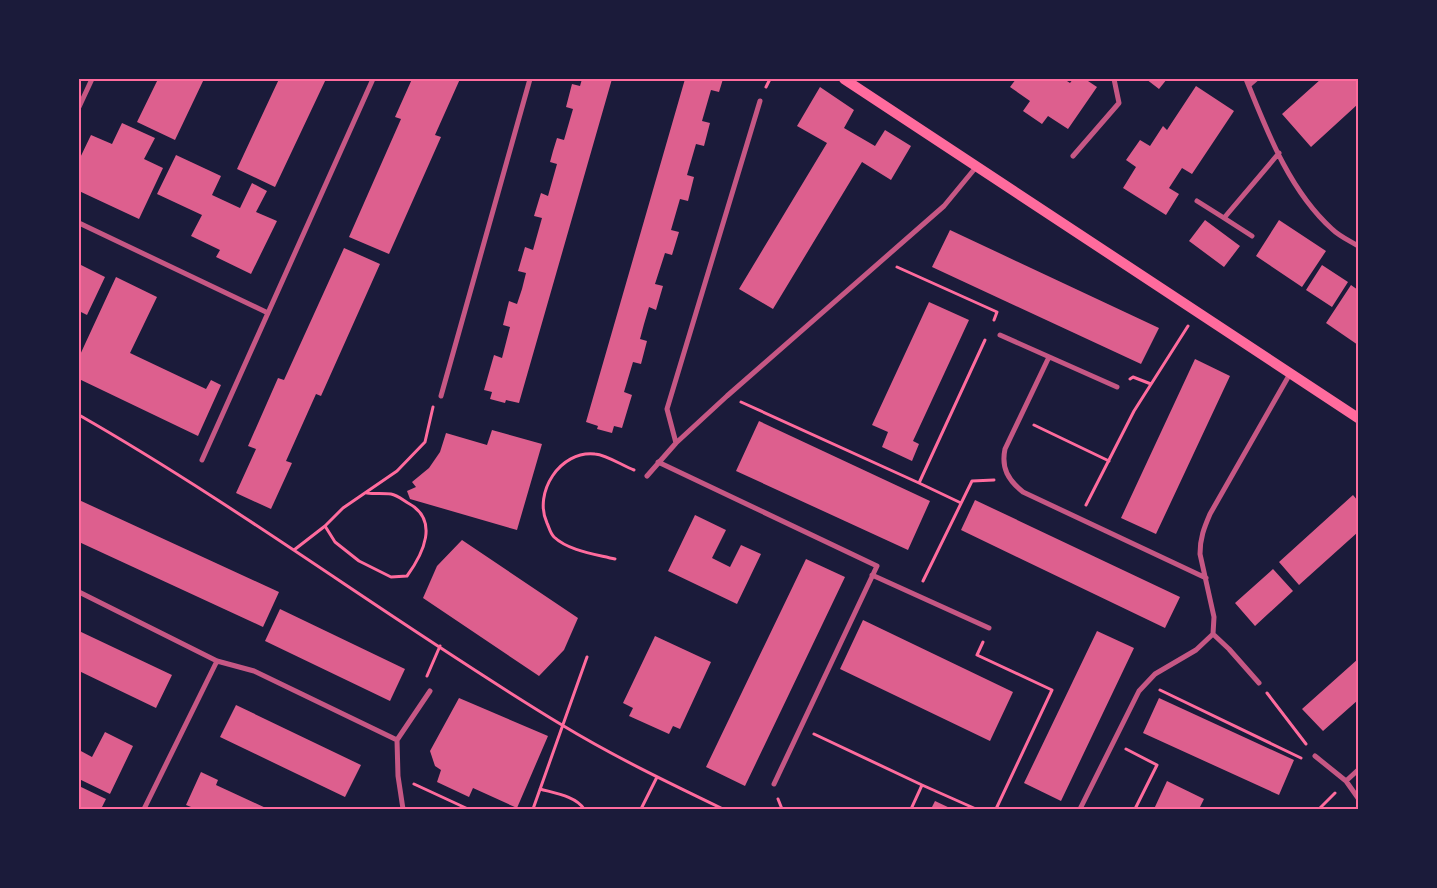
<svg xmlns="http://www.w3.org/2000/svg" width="1437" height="888" font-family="'IBM Plex Sans',sans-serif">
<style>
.building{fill:#dd5f8e}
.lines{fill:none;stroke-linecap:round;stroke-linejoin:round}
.path{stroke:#ff6b9d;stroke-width:3}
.minor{stroke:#c65784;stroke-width:5}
.secondary{stroke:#ff6b9d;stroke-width:10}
.neatline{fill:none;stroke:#ff6b9d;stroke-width:2}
</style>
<rect width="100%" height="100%" fill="#1b1b3a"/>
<path class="building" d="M158,79H204L175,140L137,122Z
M279,79H326L275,187L237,169Z
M412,79H460L435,135L441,137L389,254L349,237L401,119L395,117Z
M582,79H612L519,403L506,400L505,403L490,399L492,392L484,390L494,355L502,358L510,327L503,325L509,301L517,304L522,289L526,273L518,271L525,247L533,250L542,218L534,216L541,193L548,196L557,164L550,162L553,151L557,138L564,140L573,109L566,107L572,84L580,86Z
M685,79H723L719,92L711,90L702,121L710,123L704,146L696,144L687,175L694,177L688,201L680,199L671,230L679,232L672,255L665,253L655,284L663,286L656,310L649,307L644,324L640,339L647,341L641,364L633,362L624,392L632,395L622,428L614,426L612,433L597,429L598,426L586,422Z
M1016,79H1064L1070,83L1073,79H1085L1097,87L1068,129L1048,116L1042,124L1023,111L1030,101L1010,87Z
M1146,79H1167L1159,89Z
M1321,79H1358V104L1311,147L1282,114Z
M1196,86L1234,111L1192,174L1182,168L1169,188L1179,194L1166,215L1123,188L1136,167L1126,160L1140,140L1150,146L1163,126L1167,130Z
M820,87L854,110L844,128L875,146L885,130L911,146L891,180L862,162L773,309L739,289L827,143L797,126Z
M122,123L155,138L144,159L163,168L139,219L79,191V160L91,135L112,144Z
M176,155L221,176L212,195L240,208L252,183L267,191L256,212L277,221L251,274L216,257L220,250L191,236L202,215L157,194Z
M1205,220L1240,246L1224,267L1189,241Z
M1279,220L1326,251L1302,287L1256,256Z
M950,230L1159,328L1141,364L932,267Z
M344,248L380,264L321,396L316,394L286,461L292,463L271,509L236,493L256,449L248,446L278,378L284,380Z
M79,264L105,277L87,315L79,311Z
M1322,265L1348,282L1332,307L1306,290Z
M116,277L157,297L130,353L206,389L211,380L221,385L198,436L79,379V357Z
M1351,285L1358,290V345L1326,323Z
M929,302L969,320L913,441L919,444L912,461L882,447L888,432L872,425Z
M1195,359L1230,376L1156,534L1121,518Z
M759,421L930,501L908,550L736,471Z
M492,430L542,444L517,530L410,499L407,491L416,487L412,482L429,468L440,452L446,433L487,445Z
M1353,495L1358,501V532L1299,585L1279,562Z
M79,500L279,592L263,627L79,542Z
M975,500L1180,597L1165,628L961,530Z
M695,515L726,530L712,558L730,567L741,545L761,554L737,604L668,571Z
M462,540L578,618L564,650L539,676L423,598L437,566Z
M806,559L845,577L745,786L706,767Z
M1273,569L1293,591L1255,626L1235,603Z
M280,609L405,669L390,701L265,641Z
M863,620L1013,692L990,741L840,669Z
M79,631L172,675L156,708L79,671Z
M1097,631L1134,648L1061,801L1024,783Z
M655,636L711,662L680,729L673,726L669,734L629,716L633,708L623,703Z
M1358,659V700L1323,731L1302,709Z
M459,698L548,736L517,808L473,788L469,797L437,782L441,770L435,766L430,751Z
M1159,698L1294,760L1279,795L1143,733Z
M236,705L361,765L345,797L220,737Z
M105,732L133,746L110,794L79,779V750L92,757Z
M201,772L218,780L216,785L268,809H196L186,805Z
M1167,781L1204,799L1199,809H1154Z
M79,786L106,799L101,809H79Z
M935,801L952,809H931Z"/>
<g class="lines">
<path class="path" d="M766,87L770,79
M897,267L997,312L994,320
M1130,379L1133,377L1151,384
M741,402L919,483L985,340
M79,415C245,510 398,626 562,725C613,756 669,783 723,809
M1034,425L1109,461
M919,483L961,503
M1086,505L1134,411L1188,326
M325,526L335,542L359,561L391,577L407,576C423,554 440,520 408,503C403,500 397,495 391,494C383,493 375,494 367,493
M294,550L325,526L343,508L397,471L425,442L433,407
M615,559C595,554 569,551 554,537C550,533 549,527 547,523C533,493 560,450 595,454C607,455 623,466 634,470
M923,581L972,481L994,480
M983,642L977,655L1052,690L996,809
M427,676L440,646
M1160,690L1301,758
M1267,693L1306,744
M814,734L922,785
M1126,749L1157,765L1135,809
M414,784L468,809
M540,789C554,793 576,796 584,809
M778,799L782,809
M533,809L587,657
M641,809L657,777
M911,809L922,785L976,809
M1319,809L1335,793"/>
<path class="minor" d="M1246,79C1267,131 1289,190 1332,229C1339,236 1350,241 1358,246
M1249,85L1256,79
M79,107L92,79
M1073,156L1119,103L1114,79
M1197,201L1224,218L1279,153
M1224,218L1252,236
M79,223L268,313
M1000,335L1117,387
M1049,357L1005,449C1001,468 1008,480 1023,492L1206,578
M441,396L530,79
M676,443L667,409L760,101
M202,460L373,79
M658,462L877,566L774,784
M647,476L676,443L727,396L944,206L977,166
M872,575L989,628
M79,592L217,661L254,671L397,740
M1259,683L1229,649L1213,634L1214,617L1200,554C1200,538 1204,528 1210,514L1291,372
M1315,756L1346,781L1358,798
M1346,781L1358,770
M144,809L217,661
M403,809L398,776L397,740L430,691
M1080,809L1139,691L1155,674L1196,650L1213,634"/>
<path class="secondary" d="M844,79L1358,418"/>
</g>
<rect width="1437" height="888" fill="none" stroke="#1b1b3a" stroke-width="160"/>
<rect x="80" y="80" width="1277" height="728" class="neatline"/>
</svg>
